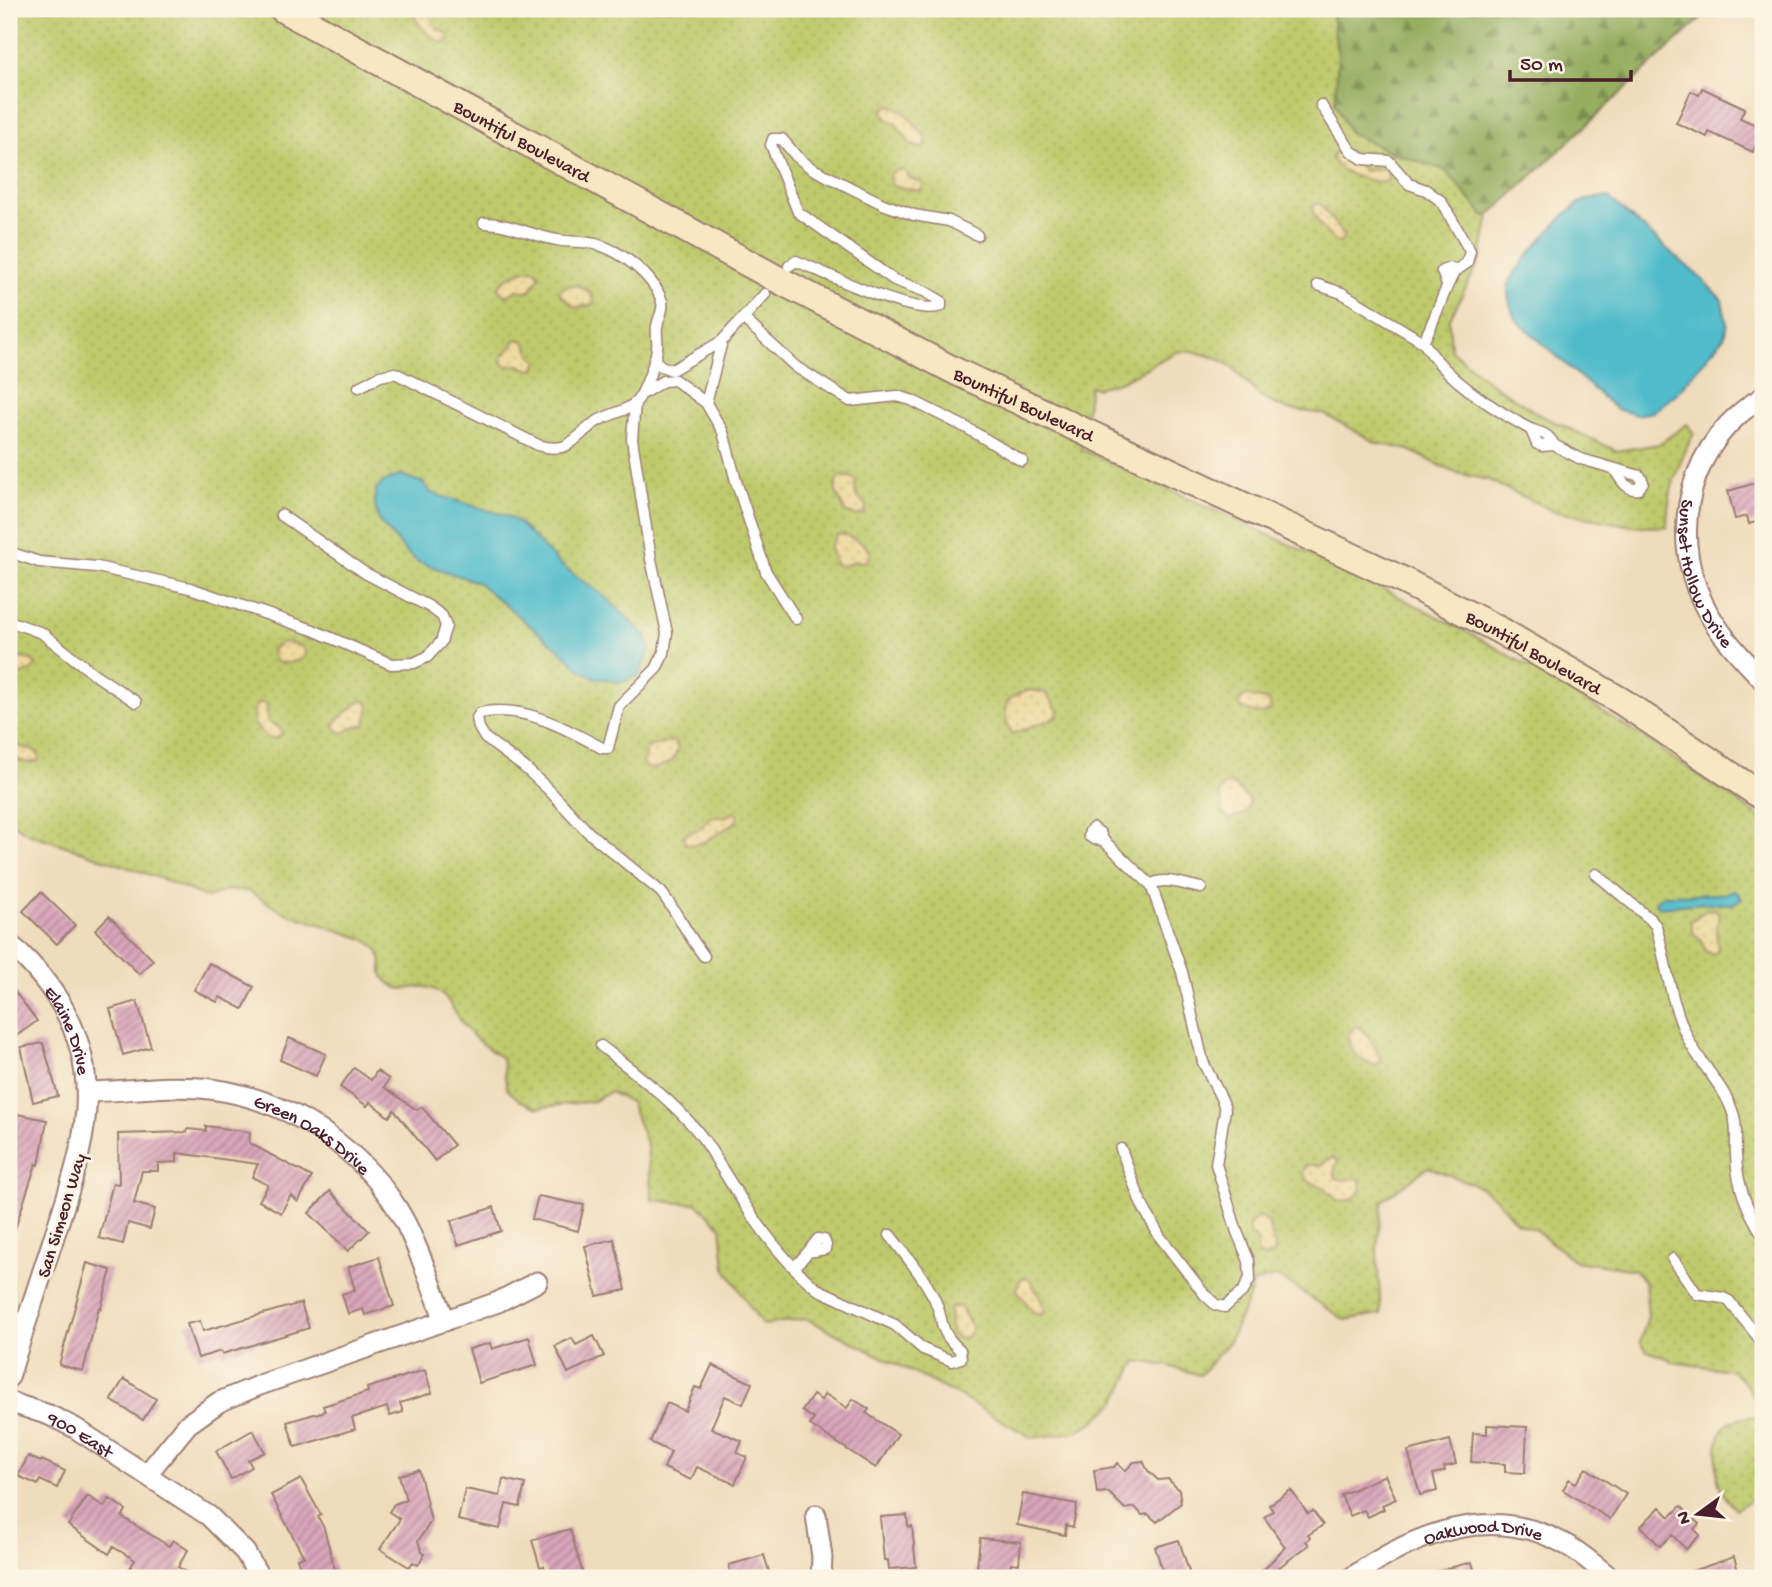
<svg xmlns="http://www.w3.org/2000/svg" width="1772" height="1587" font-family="'Gochi Hand',sans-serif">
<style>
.grass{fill:url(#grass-dots);stroke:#84744c;stroke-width:2}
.forest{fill:url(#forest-firs);stroke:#706646;stroke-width:2}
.sand{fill:url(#sand-dots);stroke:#9c7c64;stroke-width:2}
.water{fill:#4fbbcb;stroke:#4c6d7b;stroke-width:2}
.building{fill:url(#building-hatch)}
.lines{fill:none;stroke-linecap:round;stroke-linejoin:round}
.service-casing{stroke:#9c7e73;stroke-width:13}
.minor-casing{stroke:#9c7e73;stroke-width:23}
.secondary-casing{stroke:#9c7e73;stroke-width:30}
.service{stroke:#fff;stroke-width:10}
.minor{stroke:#fff;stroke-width:19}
.secondary{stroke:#f7e8c3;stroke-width:26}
.labels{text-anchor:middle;stroke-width:6;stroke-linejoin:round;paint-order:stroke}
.street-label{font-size:19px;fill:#4a1f2b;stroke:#fcf5e5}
</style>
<defs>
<pattern id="grass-dots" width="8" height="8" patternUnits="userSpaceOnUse" patternTransform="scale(1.75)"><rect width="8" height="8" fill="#beca6c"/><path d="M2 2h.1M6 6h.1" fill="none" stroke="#a5ad5e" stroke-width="1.8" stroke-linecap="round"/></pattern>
<pattern id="forest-firs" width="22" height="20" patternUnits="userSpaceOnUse" patternTransform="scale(1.75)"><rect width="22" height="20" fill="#96ae60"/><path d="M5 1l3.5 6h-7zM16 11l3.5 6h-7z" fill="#7c8d4f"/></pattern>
<pattern id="sand-dots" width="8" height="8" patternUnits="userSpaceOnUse" patternTransform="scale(1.75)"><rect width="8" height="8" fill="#eeda9e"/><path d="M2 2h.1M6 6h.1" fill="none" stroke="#cebb88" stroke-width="1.8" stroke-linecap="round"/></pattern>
<pattern id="building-hatch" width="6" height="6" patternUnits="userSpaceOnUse" patternTransform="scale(1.75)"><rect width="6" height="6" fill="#d8a5ba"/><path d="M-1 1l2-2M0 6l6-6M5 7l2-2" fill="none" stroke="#b18697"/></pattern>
</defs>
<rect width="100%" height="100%" fill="#fcf5e5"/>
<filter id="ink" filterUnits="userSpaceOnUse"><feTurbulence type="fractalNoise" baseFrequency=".0143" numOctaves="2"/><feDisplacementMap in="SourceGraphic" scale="14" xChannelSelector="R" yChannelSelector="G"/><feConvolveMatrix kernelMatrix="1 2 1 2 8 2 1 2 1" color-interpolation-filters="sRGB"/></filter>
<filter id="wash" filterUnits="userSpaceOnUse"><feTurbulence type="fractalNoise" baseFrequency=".00686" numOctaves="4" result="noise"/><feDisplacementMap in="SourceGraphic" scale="28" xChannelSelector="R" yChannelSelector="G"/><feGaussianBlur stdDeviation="1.57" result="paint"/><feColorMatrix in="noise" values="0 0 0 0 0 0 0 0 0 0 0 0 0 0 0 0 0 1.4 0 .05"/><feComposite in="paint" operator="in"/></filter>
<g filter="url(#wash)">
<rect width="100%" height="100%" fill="#efdcbb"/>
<path class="grass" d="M9,9H1337L1370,139L1380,147L1395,154L1439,166L1453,173L1489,216L1481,258L1449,320L1451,350L1489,382L1540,415L1617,451L1659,444L1687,424L1694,433C1678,464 1667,492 1667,527L1631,526L1553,511L1488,480L1453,472L1409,450L1377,443L1324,414L1286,409L1260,397L1232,367L1217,358L1192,351L1176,352L1122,381L1097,388L1090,386L1081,449C1218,513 1359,572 1491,645C1586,698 1675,758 1763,819V1492L1736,1509C1731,1503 1725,1498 1722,1491C1714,1477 1714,1434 1728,1423C1735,1417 1750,1419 1760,1415L1762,1410L1744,1382L1731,1370L1672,1362L1670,1359L1647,1351L1640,1342L1648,1316L1645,1283L1635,1270L1575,1261L1534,1229L1517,1223L1496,1199L1483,1188L1428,1167L1382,1201L1377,1251L1381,1314L1345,1320L1277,1276L1253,1283L1250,1295L1229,1342L1200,1375L1168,1366L1137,1361L1115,1403L1095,1421L1076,1432L1032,1438L955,1394L807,1319L762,1325L725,1268L721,1227L697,1203C681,1205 668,1201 652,1200L647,1146L630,1102L610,1092L593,1101L537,1108L519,1100L507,1089L502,1058C487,1049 475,1040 464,1026C456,1015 449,998 437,991C412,977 406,1004 382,975C383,957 380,948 364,939L283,912L249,891L226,890L208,898L162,879L28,833L9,821Z"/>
<path class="forest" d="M1331,9H1711L1489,216H1484L1445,170L1395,154L1350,133L1335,103L1338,56Z"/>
<path class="sand" d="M412,9H427L436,28L447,33L449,40L446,43C432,40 414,23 412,9Z
M890,105C907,109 914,126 926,137V146L921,148L911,145L896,124L884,117L883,109Z
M1343,152L1365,171L1384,168L1387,171L1388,180L1383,183C1364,179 1342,176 1331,158L1334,153Z
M898,170H904L911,179L923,183L922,190C918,191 897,187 892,185L889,178L892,172Z
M1316,204H1320L1344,236L1341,242L1339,243C1328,237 1314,219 1312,207Z
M535,269L540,275L529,292L517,290L507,296L499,291L498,287C505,277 523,269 535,269Z
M569,285C581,285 592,289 594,303L589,306L575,307L560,294V290Z
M518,339L525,341L531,354L538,361L535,369L530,370L519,365L507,366L502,362L503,355L510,349L515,340Z
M841,476L850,477L855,480L856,496L866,505L865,513L856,516L845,512C842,499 827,488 841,476Z
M845,534C854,542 866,540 870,555L865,562L854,561L843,567L835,564L830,547L837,535Z
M283,642L302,646L306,655C299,662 284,666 275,661L272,652L274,648Z
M12,657L33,660L36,665L31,671L9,677V659Z
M1031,690L1046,693L1058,711L1057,717L1012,734C1001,710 1001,696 1031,690Z
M1247,696L1269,701L1271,709C1262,718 1251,712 1241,708L1239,701Z
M360,701H366L369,706L365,725L352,727L345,733L337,731L334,725C337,718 353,708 360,701Z
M260,702L267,705V721C273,726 280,724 282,734L277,738L269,739L254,724V710Z
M9,739L18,746L35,751L39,756L38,761L30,763L9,758Z
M672,741L676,742L678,750L672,761L653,770L646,767L643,762L648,747Z
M1227,784L1234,785L1250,801L1247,811L1241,816L1229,819L1223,813L1219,791Z
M735,812L738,816L736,822C721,830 701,850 684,843V835L700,829L710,817H724Z
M1715,909L1719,915L1716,931L1718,949L1714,955L1706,951L1701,939L1693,933L1690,922L1706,910Z
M1357,1026C1367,1031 1379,1051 1381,1062L1374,1065C1358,1061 1345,1049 1350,1031Z
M1333,1157L1338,1161L1334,1172L1336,1178L1343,1180L1357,1178L1360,1180L1361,1190L1353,1199L1340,1202C1333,1198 1328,1189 1321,1186C1312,1182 1307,1183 1303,1173L1307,1165H1320Z
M1260,1217L1268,1222L1275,1247L1274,1254L1264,1258L1257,1253L1258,1241L1251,1234L1248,1227L1256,1218Z
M1026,1277L1031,1281L1045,1308L1042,1315L1034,1313L1017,1290L1020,1280Z
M953,1307H961L972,1328L967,1337L957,1338L952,1335L949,1310Z"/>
<path class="water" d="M1608,197L1704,281L1722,300L1727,324L1724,337L1678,392L1653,412L1636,415L1616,409L1515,319C1512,309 1507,299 1508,288C1510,272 1566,209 1582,202C1589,198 1600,198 1608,197Z
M401,475L424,483L431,493L507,516L518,522L561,565L608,599L646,636L650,649L639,675L621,682L596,678L582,671L560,650L477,582L418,562L407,553L379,521L375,506L376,490L383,482Z
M1736,891L1742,898L1733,904L1703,903L1660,907L1655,903L1660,897L1665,895L1721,894Z"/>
<g id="blocks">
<path class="building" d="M1702,88L1745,108L1740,118L1763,128L1753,152L1709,132L1707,137L1676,123L1691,91L1699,95Z
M1763,481V520L1749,524L1747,516L1735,519L1728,491Z
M41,892L75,925L57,944L23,911Z
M109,916L153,960L139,974L95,930Z
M209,963L254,987L243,1009L220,997L217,1002L194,990Z
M9,984L37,1021L16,1036L9,1026Z
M137,1001L151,1047L123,1055L110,1009Z
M289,1038L326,1054L316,1076L280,1060Z
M43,1043L58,1096L33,1102L21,1047Z
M354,1068L371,1080L377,1071L389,1079L384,1087L417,1110L422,1107L454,1145L435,1161L394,1110L389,1117L370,1102L367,1106L340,1087Z
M17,1114L47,1120L39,1165L36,1164L11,1241L9,1240V1158Z
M206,1126L250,1132L249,1143L312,1177L298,1202L291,1195L281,1213L259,1201L268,1185L252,1177L258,1164L177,1153V1162L158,1163V1171H142L134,1203L155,1209L150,1229L128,1223L123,1244L99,1238L113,1183L119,1184L118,1134L187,1132L188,1129L206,1131Z
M330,1191L369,1231L348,1251L309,1213Z
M538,1196L584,1205L578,1231L532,1219Z
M494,1207L501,1231L458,1245L451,1221Z
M614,1239L626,1290L597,1296L585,1246Z
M379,1257L394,1306L365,1315L363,1309L348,1314L342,1294L355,1290L348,1267Z
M87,1263L111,1270L101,1308L99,1307L83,1371L59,1365Z
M301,1303L309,1328L222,1354L221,1351L198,1358L187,1324L200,1321L203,1331Z
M594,1336L604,1356L568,1373L555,1346L572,1338L576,1345Z
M529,1337L537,1365L479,1383L469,1349L490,1343L492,1349Z
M712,1365L752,1383L743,1404L725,1396L711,1428L742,1441L737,1453L747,1457L735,1484L697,1467L691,1480L664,1468L671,1452L650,1442L667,1403L685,1411L695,1387L701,1389Z
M425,1370L432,1393L400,1403L403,1412L390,1416L387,1407L352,1418L355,1429L295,1447L287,1422L325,1411L323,1406L368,1392L367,1388Z
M124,1379L156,1399L143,1420L111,1400Z
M825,1394L847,1408L853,1399L869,1409L866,1413L898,1434L876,1468L810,1425L814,1419L802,1411L813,1395L821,1400Z
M1487,1425L1527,1427L1525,1473L1505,1472V1464L1471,1462L1473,1433L1487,1434Z
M253,1430L265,1452L248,1460L252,1467L231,1479L216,1451Z
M1450,1440L1456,1464L1444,1467L1445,1471L1433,1474L1437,1491L1420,1495L1408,1451Z
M28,1456L41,1462L42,1460L65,1471L57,1488L40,1480L38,1485L18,1476Z
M1143,1461L1148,1471L1158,1480L1168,1479L1179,1490L1181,1503L1157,1522L1148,1514L1142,1515L1135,1507L1125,1509L1108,1492L1097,1493L1094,1470L1114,1467L1117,1463L1125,1471L1134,1462Z
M1586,1468L1626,1494L1610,1519L1563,1490L1569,1479L1576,1483Z
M419,1470L431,1521L418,1541L422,1552L425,1554L418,1565L413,1562L409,1567L380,1549L400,1519L389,1512L394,1504L406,1500L399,1475Z
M1385,1475L1396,1499L1382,1505L1384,1509L1368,1517L1364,1510L1350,1516L1341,1495Z
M301,1479L321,1515L318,1517L324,1528L337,1578H303L297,1558L304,1557L271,1495Z
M503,1479L525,1484L520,1507L506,1504L500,1529L458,1520L465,1489L500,1496Z
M1291,1490L1308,1514L1313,1511L1323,1525L1308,1535L1310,1538L1306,1541L1309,1545L1278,1568L1289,1578H1256L1285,1547L1264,1517L1273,1511L1269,1505Z
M1023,1494L1077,1504L1073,1527L1066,1525L1065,1535L1017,1525Z
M88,1496L104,1507L110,1499L126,1510L122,1517L169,1546L173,1540L188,1550L178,1567L197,1578H140L128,1571L135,1560L113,1547L109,1554L68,1525Z
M1681,1506L1699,1524L1694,1529L1700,1535L1686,1549L1672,1535L1660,1546L1641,1526L1660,1507L1670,1517Z
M907,1515L908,1527L912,1526L916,1567L889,1569L888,1560H884L880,1517Z
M570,1529L584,1578H547L544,1566L540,1567L532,1540Z
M980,1538L1021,1542L1019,1564L1011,1563L1009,1578H976Z
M1179,1540L1191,1578H1165L1155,1547Z
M764,1555L771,1578H732L729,1565Z
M1734,1557L1740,1578H1681L1680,1575Z
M1472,1562L1476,1578H1427L1426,1574Z"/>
</g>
</g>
<g filter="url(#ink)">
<use href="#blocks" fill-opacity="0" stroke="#9c7e73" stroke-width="2"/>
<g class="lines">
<defs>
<path id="service" d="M1321,105L1351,151L1363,159L1389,161L1409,184L1426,190L1441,201L1470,251L1467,263L1455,271
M789,266L796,261C826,273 913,317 941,306V301L924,291L894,280L798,212L771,145L773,139H782L796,156L811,168L883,204L914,215L949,221L977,235
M1318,285L1342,293L1423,342C1436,319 1442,293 1455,271L1450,268L1442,271L1447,285
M744,319L796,367L850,401L897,396L911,400L967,428L1022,461
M722,341L765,294
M1423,341C1444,378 1491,407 1528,428C1539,433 1548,432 1554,445L1542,446L1537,444L1531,430
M359,387L380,376L395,373L538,445C569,454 572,440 593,424C606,414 625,413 636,402C644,394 656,360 657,348C658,341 656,333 657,326C659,315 666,308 660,296C650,274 622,252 599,245C585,240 571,243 557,240C533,236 509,223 484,223
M642,394L663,381L675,380L706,403L722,341L672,370L661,366L654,359
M635,403L632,439L651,559L667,633L664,653L656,669L619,706L608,748H602C565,728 523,704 480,713L477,718L479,728L485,738L524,767L547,788L588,832L661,892C677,912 688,936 704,956
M706,403L723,432L736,481L766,572L796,619
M1554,445L1581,459L1640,476L1643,482L1638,489C1626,491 1620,478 1614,469
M9,552L39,562L97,567L190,588L313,630L391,664L414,663L427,657L441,642L446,626L442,616L430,607L365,573L281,515
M9,621L42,633L94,674L136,702
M1103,840L1100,833L1093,828L1090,831L1089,836L1094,839L1103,840L1151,885C1163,876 1186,885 1201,888
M1596,874L1650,919L1656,926C1668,968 1669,999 1688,1039C1701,1065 1724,1086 1733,1113C1738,1126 1735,1141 1736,1155C1737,1186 1747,1210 1763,1235
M601,1046C633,1071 681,1107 704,1140C712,1150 717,1162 724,1172C750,1214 779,1258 817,1289L895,1325L923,1349L952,1361L961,1358L960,1350C937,1330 945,1321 934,1298C923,1275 905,1255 890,1235
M1121,1149L1141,1203L1160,1237L1205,1295L1216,1305L1225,1307L1244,1290L1250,1278L1249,1261L1237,1232L1216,1164L1225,1110L1223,1102L1203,1062L1182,972L1151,885
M1673,1259L1697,1294L1723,1298L1729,1301L1763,1343
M794,1268L808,1252L825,1249L826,1245L824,1240L818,1239L808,1252"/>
<g id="minor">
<path id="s1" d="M1763,397C1691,439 1667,529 1703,603C1717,632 1741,657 1763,680"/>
<path id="s2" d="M9,944C30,960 47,982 61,1004C109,1086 79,1158 53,1240C38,1286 23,1331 9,1377"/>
<path id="s3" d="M88,1092C129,1091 170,1084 210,1089C291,1099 367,1151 405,1222C421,1254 433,1288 445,1321"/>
<path id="s4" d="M9,1402L49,1415L75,1428L209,1516L245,1552L260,1578"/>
<path d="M147,1474L188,1424L219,1402L260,1385L498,1302L537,1282"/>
<path d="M816,1515L822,1557L821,1578"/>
<path id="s5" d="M1351,1578C1413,1534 1490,1503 1563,1543C1581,1552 1595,1566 1611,1578"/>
</g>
<g id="secondary">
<path id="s6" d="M283,9L777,279L957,372L1398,578L1501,631L1621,701L1763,797"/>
</g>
</defs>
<use href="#service" class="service-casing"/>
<use href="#minor" class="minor-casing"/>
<use href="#secondary" class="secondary-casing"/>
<use href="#service" class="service"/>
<use href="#minor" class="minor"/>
<use href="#secondary" class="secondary"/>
</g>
</g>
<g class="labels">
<g class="street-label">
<text dy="7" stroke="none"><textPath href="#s6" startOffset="273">Bountiful Boulevard</textPath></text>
<text dy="7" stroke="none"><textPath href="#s6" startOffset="840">Bountiful Boulevard</textPath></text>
<text dy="7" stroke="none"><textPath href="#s1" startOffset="208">Sunset Hollow Drive</textPath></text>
<text dy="7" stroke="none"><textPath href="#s6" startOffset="1407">Bountiful Boulevard</textPath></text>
<text dy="7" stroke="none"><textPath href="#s2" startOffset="107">Elaine Drive</textPath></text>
<text dy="7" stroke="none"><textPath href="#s3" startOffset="236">Green Oaks Drive</textPath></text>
<text transform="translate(60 1215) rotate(-73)" y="7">San Simeon Way</text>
<text dy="7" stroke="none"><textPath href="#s4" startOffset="79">900 East</textPath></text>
<text dy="7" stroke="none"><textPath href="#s5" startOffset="144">Oakwood Drive</textPath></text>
</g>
</g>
<rect width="1772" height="1587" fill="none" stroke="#fcf5e5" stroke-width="35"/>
<g transform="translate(1698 1514) rotate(255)" stroke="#fcf5e5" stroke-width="5" paint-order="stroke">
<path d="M0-5L12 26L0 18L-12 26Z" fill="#4a1f2b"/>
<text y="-10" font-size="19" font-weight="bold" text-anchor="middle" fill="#4a1f2b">N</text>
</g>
<path d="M1510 70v10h121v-10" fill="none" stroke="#4a1f2b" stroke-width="3.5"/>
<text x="1520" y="70" font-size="21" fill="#4a1f2b" stroke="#fcf5e5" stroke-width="5" paint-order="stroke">50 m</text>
</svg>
